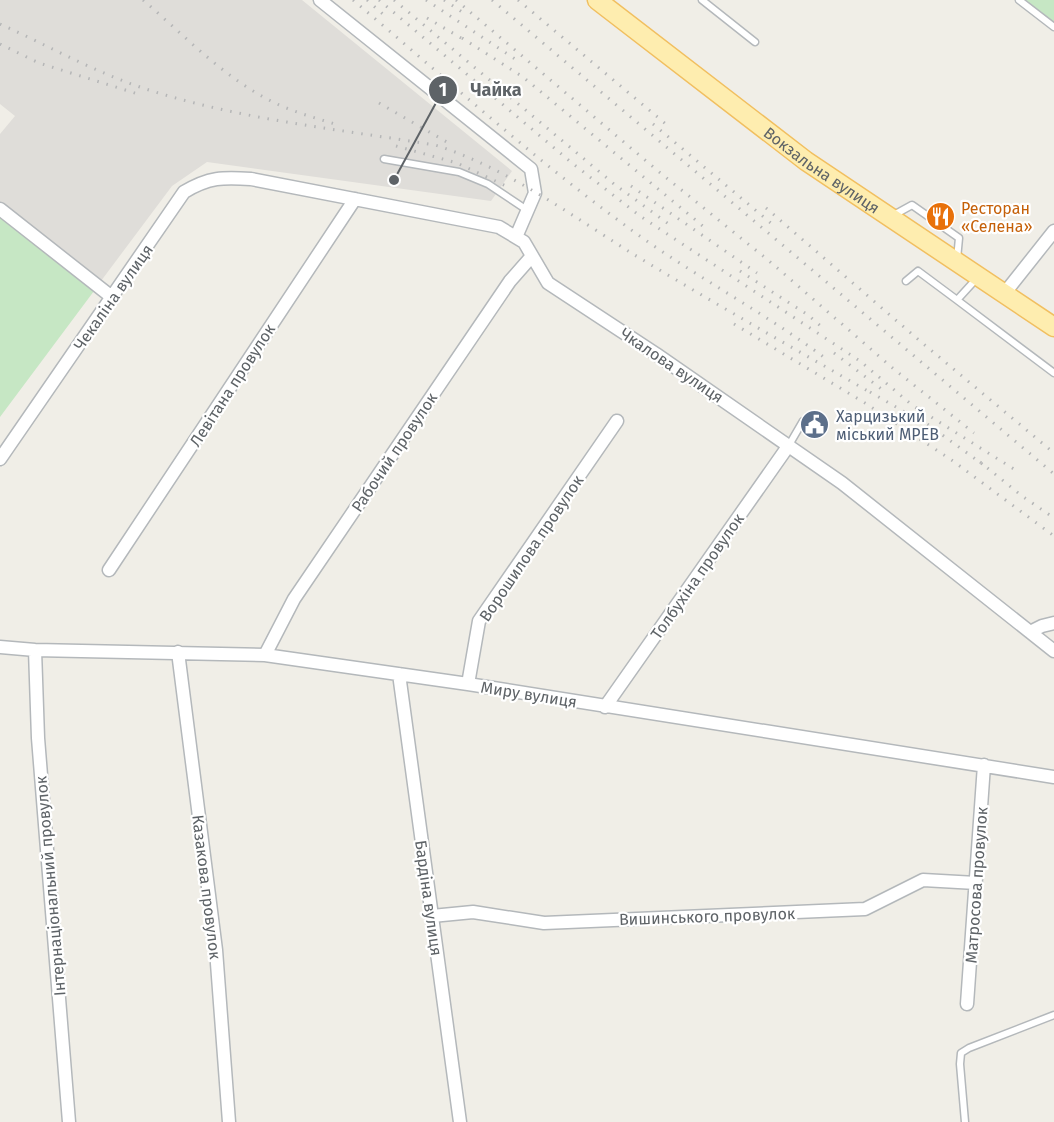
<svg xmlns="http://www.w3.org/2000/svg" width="1054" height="1122" font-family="'Fira Sans',sans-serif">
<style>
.industrial{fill:#dfddd9}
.green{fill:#c6e7c4}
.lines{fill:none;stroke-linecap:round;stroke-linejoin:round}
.lane-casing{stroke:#b4b8bb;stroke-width:9}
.street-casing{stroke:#b4b8bb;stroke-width:15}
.primary-casing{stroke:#f1bf60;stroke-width:21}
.lane{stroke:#fff;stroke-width:6}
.street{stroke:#fff;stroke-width:12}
.primary{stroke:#feedaf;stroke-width:18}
.rail{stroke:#b5b6b7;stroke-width:3;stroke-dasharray:1.5 8;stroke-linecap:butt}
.labels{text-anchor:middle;stroke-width:4.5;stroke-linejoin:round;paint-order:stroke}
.street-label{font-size:16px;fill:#5e6367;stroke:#fff}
.food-label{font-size:16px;fill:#c56008;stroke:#fff;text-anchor:start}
.service-label{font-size:16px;fill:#4e5e75;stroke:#fff;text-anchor:start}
.leader{fill:none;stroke:#5e6367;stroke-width:2}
.callout-dot{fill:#5e6367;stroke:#fff;stroke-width:2}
.mark-label{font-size:18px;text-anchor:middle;font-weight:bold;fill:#fff}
.callout-label{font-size:18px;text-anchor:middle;font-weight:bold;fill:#5e6367;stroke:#fff;stroke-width:4.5;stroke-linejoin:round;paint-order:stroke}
</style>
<rect width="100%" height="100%" fill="#f0eee7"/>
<path class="industrial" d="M0,0H302L512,171L491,201L207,162L172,186L101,281L0,203V134L15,116L0,104Z"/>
<path class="green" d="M1025,0H1054V22Z
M0,215L94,291L0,417Z"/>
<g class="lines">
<defs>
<path id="lane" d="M702,0L755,42
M1019,0L1054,27
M384,159L459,172L488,184L527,210
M892,216L912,205L959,238L957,259
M906,281L918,271L957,300L978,277
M957,300L1054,373
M789,445L803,421
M965,1122L960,1064L961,1053L969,1048L1054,1015"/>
<path id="street" d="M320,0L531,169L535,193L516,237
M0,209L113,298
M1004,294L1054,231
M0,459L184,192C209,177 223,177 251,179L499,227L524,242L548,283L656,354L842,483L1054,651
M109,570L355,199
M1030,632L1042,626L1054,623
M0,647L35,650L265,655L468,684L1054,777
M35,650L38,738L69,1122
M178,652L216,950L229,1122
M265,655L294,599L510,281L532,256
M399,674L460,1122
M468,684L479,621L617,421
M605,707L789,445
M432,916L473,912L544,923L865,909L923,880L976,883
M967,1004L984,765"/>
<g id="primary">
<path id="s1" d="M597,0L806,161L1054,327"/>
</g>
</defs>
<use href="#lane" class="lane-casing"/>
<use href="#street" class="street-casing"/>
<use href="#primary" class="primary-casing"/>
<use href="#lane" class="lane"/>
<use href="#street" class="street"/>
<use href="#primary" class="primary"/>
<path class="rail" d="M143,0C184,35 224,78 273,102C293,112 316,118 338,125
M353,0C442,75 528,154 622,223C688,273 763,311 829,361
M367,0L384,15
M379,0L572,163L640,216L860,361L912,405L1017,471
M394,0L614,184L670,225
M426,0L515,59
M444,0L462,12
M456,0L658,171L768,260L895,370L974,433
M492,0L1054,474
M518,0L667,125
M427,18L468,42
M0,24C49,46 98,74 149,90C243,120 338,129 435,145C505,167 571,215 633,254C712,302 793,348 873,394
M462,38L523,77L704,227
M0,44L39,63L138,94
M379,103L452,145
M653,124L772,224
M396,146L457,163L506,186
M631,186L757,273
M766,208L920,341L1054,453
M740,271L808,315L824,329
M734,324L865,403L953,461L1054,536
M834,353L884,391
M870,392L917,419
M912,413L985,466
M980,462L1022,496L1054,518"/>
</g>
<defs>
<symbol id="restaurant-disc" viewBox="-11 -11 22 22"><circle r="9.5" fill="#e8710a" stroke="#fff"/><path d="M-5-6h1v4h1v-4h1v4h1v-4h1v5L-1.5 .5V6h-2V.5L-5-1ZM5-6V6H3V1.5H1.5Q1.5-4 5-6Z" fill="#fff"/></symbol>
<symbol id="civic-disc" viewBox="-11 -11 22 22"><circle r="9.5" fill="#5c6f8a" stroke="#fff"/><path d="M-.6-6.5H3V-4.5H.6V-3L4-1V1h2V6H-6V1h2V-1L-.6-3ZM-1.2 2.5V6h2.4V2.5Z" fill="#fff"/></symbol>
</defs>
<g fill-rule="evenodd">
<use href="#restaurant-disc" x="924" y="200" width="33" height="33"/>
<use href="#civic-disc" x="798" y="408" width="33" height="33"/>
</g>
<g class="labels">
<g class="street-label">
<text dy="6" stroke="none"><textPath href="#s1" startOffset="282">Вокзальна вулиця</textPath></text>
<text transform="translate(113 297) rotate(-55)" y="6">Чекаліна вулиця</text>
<text transform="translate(672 365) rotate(34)" y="6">Чкалова вулиця</text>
<text transform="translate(232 385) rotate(-57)" y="6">Левітана провулок</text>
<text transform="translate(394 452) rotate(-56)" y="6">Рабочий провулок</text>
<text transform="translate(531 548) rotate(-56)" y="6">Ворошилова провулок</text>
<text transform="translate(697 576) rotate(-55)" y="6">Толбухіна провулок</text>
<text transform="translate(529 694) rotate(9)" y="6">Миру вулиця</text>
<text transform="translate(976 885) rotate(-86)" y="6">Матросова провулок</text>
<text transform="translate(50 886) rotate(-95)" y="6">Інтернаціональний провулок</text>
<text transform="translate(207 887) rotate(83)" y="6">Казакова провулок</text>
<text transform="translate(429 898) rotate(82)" y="6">Бардіна вулиця</text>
<text transform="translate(707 916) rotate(-2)" y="6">Вишинського провулок</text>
</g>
<g class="food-label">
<text x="961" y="214">Ресторан<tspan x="961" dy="18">«Селена»</tspan></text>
</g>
<g class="service-label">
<text x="836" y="422">Харцизький<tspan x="836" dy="18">міський МРЕВ</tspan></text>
</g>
</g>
<path class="leader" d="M394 180L443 90"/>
<g class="callout-dot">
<circle cx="394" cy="180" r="6"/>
<circle cx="443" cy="90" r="15"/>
</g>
<g class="mark-label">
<text x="443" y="96">1</text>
</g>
<g class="callout-label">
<text x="496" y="96">Чайка</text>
</g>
</svg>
